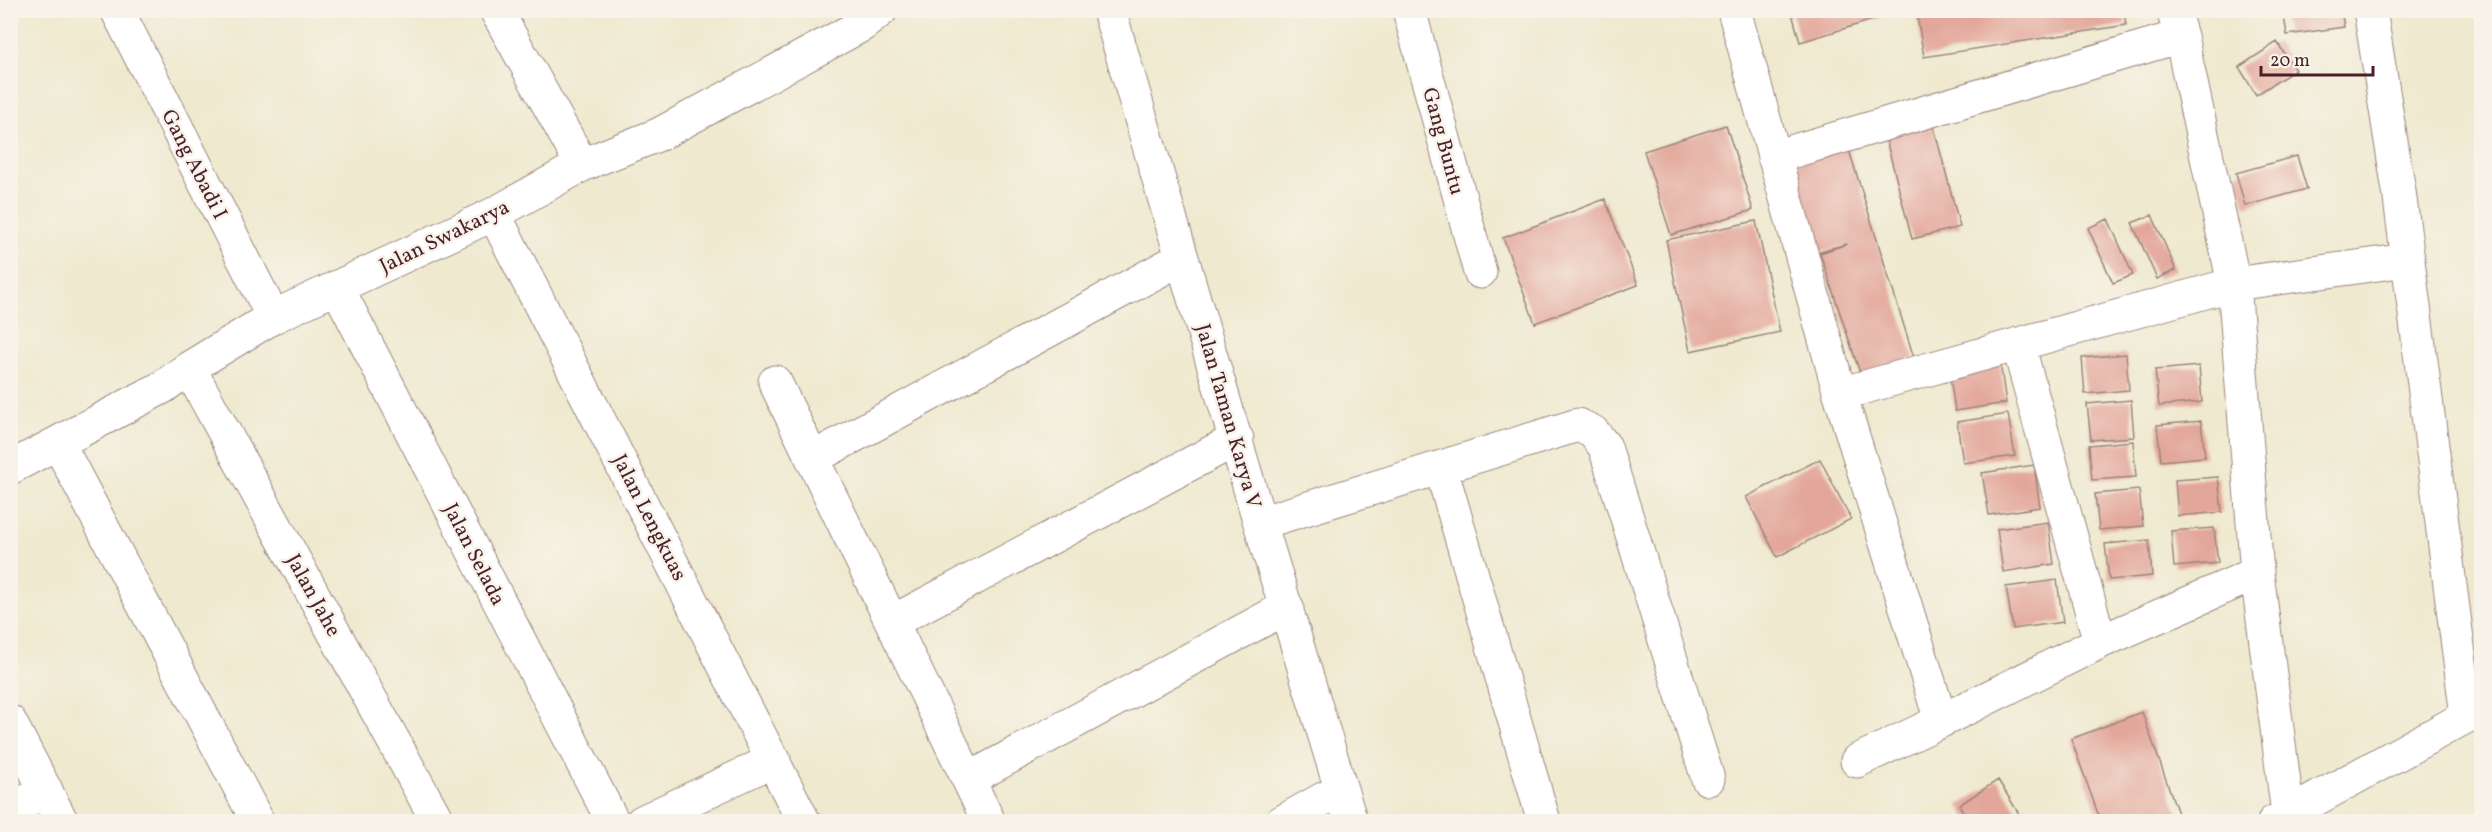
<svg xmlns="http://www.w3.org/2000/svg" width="2492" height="832" font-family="Vollkorn,serif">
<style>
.building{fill:#e3a69a}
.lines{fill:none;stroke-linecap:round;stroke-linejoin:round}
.minor-casing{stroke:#9c847d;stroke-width:35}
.minor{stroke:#fff;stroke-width:33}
.labels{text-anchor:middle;stroke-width:5;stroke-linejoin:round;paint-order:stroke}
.street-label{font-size:21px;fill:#4a1f2b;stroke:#f7f3e8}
</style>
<rect width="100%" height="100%" fill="#f7f3e8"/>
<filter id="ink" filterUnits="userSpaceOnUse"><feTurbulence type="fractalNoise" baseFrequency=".0167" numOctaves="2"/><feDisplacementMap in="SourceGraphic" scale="12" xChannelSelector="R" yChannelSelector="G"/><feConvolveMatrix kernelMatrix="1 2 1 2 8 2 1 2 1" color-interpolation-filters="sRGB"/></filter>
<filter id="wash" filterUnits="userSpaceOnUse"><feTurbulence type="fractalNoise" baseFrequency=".008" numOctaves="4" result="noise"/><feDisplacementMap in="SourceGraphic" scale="24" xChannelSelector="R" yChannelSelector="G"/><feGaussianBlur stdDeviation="1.35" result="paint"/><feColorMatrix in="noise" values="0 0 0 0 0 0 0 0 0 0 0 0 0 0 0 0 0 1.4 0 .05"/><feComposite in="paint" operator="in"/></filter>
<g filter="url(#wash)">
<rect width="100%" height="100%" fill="#efe9cf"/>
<g id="blocks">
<path class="building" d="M1791,10H1884L1886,16L1800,42Z
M1916,10H2124L2126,25L1924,57Z
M2283,10H2341L2344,27L2287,35Z
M2277,42L2295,70L2256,95L2239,67Z
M1932,120L1960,227L1912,239L1884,132Z
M1726,125L1753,210L1671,235L1644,151Z
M1848,147L1914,358L1861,376L1820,253L1847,244L1814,253L1788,165Z
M2297,156L2307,189L2245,206L2236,173Z
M1605,199L1638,285L1535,323L1503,238Z
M2152,215L2176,270L2157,279L2132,223Z
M2108,219L2133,275L2113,283L2088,228Z
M1756,221L1780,332L1690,351L1666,240Z
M2126,354L2129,390L2085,394L2082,358Z
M2000,362L2006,403L1955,411L1949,370Z
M2199,366L2202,402L2159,406L2155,370Z
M2131,400L2134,437L2091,440L2087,404Z
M2008,414L2015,456L1963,463L1957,422Z
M2201,421L2205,457L2161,461L2157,425Z
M2133,441L2136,477L2092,480L2089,445Z
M1820,459L1851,519L1777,557L1746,497Z
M2034,465L2040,507L1989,515L1982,473Z
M2218,477L2222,512L2178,516L2175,480Z
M2139,490L2143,526L2099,530L2095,494Z
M2048,522L2054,564L2003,572L1997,529Z
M2214,528L2218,563L2174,567L2171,531Z
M2149,540L2152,576L2109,580L2105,544Z
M2057,580L2063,622L2013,629L2006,587Z
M2142,712L2181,822H2101L2071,739Z
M1998,780L2024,822H1969L1959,805Z"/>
</g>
</g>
<g filter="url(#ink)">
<use href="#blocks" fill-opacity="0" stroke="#9c847d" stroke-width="1.5"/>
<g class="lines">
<defs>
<path id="minor" d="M117,10L273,317
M496,10L582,165
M1109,10L1260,523L1351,822
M1409,10L1480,272
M1734,10L1840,394L1941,721L2100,642L2257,573
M2173,10L2181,36L2234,284L2257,573L2289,822
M2370,10L2399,191L2467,716
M1774,157L2181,36
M494,214L804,822
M337,287L613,822
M2018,344L2100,642
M189,368L438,822
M775,382L989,822
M1840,394L2234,284L2407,260
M58,443L258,822
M813,458L1182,258
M10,468L163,387L189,368L273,317L494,214L582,165L660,134L862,25L881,10
M1441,468L1543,818
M1260,523L1578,425L1593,432L1605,447L1708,779
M892,622L1237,439
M10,722L62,822
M1857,761L1941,721
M969,779L1287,607
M10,811L46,790
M642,822L774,760
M1282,822L1341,789
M2274,822L2482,708"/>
</defs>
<use href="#minor" class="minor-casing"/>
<use href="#minor" class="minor"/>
</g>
</g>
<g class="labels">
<g class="street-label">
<text transform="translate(1444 141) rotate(75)" y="7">Gang Buntu</text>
<text transform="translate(195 164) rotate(63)" y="7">Gang Abadi I</text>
<text transform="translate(444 236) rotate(-26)" y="7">Jalan Swakarya</text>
<text transform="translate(1229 416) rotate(74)" y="7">Jalan Taman Karya V</text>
<text transform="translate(650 517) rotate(63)" y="7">Jalan Lengkuas</text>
<text transform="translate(475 554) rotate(63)" y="7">Jalan Selada</text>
<text transform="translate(314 595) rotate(61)" y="7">Jalan Jahe</text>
</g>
</g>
<rect width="2492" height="832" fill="none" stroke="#f7f3e8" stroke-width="36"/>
<path d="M2261 66v9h112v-9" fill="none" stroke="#4a1f2b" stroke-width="3"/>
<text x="2270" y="66" font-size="18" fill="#4a1f2b" stroke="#f7f3e8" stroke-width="4.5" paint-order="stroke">20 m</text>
</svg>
